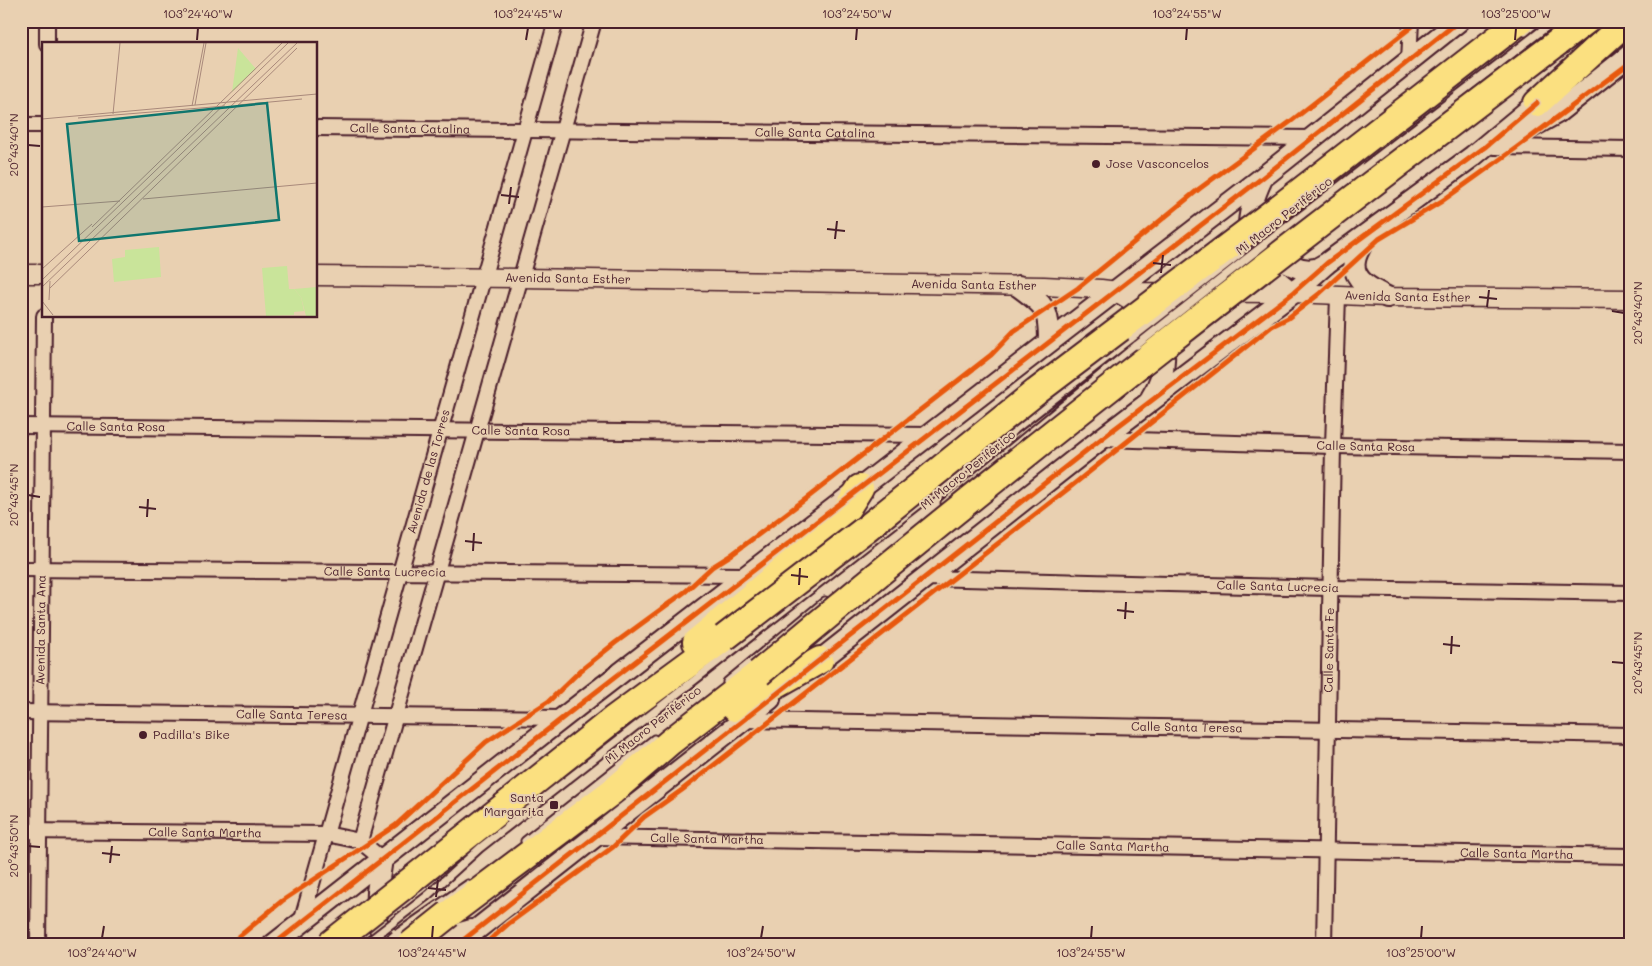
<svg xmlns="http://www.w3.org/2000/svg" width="1652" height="966" font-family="Mali,sans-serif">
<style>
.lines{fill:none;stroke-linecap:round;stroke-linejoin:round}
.service-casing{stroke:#4a1f2b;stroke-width:11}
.minor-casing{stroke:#4a1f2b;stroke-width:18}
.tertiary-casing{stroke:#4a1f2b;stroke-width:21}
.secondary-casing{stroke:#4a1f2b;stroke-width:24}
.motorway-casing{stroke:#4a1f2b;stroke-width:30}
.service{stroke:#e9d0b1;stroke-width:7}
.minor{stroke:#e9d0b1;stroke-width:14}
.tertiary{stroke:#e9d0b1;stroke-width:18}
.secondary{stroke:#e9d0b1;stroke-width:20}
.motorway{stroke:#fbe080;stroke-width:26}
.service-bridge-casing{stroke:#4a1f2b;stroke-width:11;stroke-linecap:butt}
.motorway-bridge-casing{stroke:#4a1f2b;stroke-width:30;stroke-linecap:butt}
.service-bridge{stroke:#e9d0b1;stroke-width:7}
.motorway-bridge{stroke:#fbe080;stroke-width:26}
.cycleway-casing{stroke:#e9d0b1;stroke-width:8}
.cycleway{stroke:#e8590c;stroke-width:5}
.ticks{fill:none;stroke:#4a1f2b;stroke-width:2}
.poi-dot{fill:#4a1f2b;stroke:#e9d0b1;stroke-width:2}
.labels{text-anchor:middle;stroke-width:4;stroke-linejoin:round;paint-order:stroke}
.street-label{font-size:12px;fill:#4a1f2b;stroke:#e9d0b1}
.poi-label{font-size:12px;fill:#4a1f2b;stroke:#e9d0b1;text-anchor:start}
.inset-road{fill:none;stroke:#a9897b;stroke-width:1}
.view{fill:#0f766e;fill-opacity:0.15;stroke:#0f766e;stroke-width:2.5}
.inset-edge{fill:none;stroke:#4a1f2b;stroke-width:2.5}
.neatline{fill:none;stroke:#4a1f2b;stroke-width:2}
.ticks-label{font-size:12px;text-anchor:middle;fill:#4a1f2b}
</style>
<rect width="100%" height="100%" fill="#e9d0b1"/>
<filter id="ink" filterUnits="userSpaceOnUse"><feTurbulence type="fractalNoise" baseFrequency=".02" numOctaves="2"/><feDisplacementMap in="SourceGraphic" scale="10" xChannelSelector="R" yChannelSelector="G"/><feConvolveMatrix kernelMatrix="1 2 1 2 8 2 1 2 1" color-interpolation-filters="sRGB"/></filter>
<g filter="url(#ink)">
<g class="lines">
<defs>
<path id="service" d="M1525,32L1538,21
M1265,244L1554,21
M945,503L1137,345
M727,682L825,601
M525,841L654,739
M427,896L480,848L1132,338
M395,935L468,884"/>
<g id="minor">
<path d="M47,44V21"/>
<path d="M1409,61L1411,21"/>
<path d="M21,125H44"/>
<path id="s1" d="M316,128L1313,138"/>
<path d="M1494,147L1631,149"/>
<path id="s2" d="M21,426L930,435"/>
<path id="s3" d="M1101,439L1333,446L1631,451"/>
<path id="s4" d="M21,569L747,575"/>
<path id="s5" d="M924,578L1330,588L1631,593"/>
<path id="s6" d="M21,712L563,718"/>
<path id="s7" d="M743,720L1631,735"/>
<path id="s8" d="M21,831L326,834L360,841L382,859"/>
<path id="s9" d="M595,837L1631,856"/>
<path d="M360,841L594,21"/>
<path id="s10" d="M301,923L556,21"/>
<path id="s11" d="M38,945L44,316"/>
<path id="s12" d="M1324,945L1333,446L1338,296"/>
</g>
<g id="tertiary">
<path d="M21,274H44"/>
<path id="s13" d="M316,276L521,278L1044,286L1101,289L1125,292L1293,293L1387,297L1631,299"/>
</g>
<path id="secondary" d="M1505,139L1521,133L1557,113L1631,54
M1262,179C1237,232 1247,260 1293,293
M1367,235C1363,243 1356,252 1355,261C1351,280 1373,290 1387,297
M1266,250C1277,258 1299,273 1315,269C1318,269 1322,265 1326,264
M1018,286C1045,306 1049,307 1049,342
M1116,291C1159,312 1179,355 1151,398
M809,669L1101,439L1293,293L1327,263L1473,156L1537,103
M376,916L377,892L382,859
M376,920C378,925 381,931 384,934C404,953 448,937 471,930
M273,945L592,695L1262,178L1459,21
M457,945L770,699"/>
<path id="motorway" d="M1537,103L1627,21
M1280,207L1520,21
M696,642L836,526L860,488
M735,708L820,660
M414,878L615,718L724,638
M449,914L613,791L670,742L759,673"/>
</defs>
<use href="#service" class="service-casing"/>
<use href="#minor" class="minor-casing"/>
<use href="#tertiary" class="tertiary-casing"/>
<use href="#secondary" class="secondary-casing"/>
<use href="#motorway" class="motorway-casing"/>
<use href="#service" class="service"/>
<use href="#minor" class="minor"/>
<use href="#tertiary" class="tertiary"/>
<use href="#secondary" class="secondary"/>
<use href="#motorway" class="motorway"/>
<defs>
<path id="service-bridge" d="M1132,338L1241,253
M1137,345L1265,244
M364,945L427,896
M383,945L395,935"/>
<path id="motorway-bridge" d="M724,638L867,528L1036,392L1280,207
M759,673C1028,447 1306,233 1586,21
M329,945L414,878
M410,945L449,914"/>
</defs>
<use href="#service-bridge" class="service-bridge-casing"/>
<use href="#motorway-bridge" class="motorway-bridge-casing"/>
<use href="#service-bridge" class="service-bridge"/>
<use href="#motorway-bridge" class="motorway-bridge"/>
<defs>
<path id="cycleway" d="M229,945L282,901L396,825L486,742L549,701L580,671L615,643L686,591L712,567L731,555L807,498L991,355L1014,331L1078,288L1199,189L1290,122L1419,21
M273,945L592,695L1262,178L1459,21
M457,945L1101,439L1293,293L1327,263L1485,147L1537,103
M484,945L508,924L613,847L644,817L682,790L1069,488L1272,326L1288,318L1319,294L1379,239L1442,201L1516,148L1631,62"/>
</defs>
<use href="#cycleway" class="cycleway-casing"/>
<use href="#cycleway" class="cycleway"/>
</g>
</g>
<path class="ticks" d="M197,40L198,28M526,40L528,28M856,40L857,28M1186,40L1187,28M1515,40L1516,28M28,145L40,146M501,195L519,197M509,204L511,187M827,229L845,231M835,239L837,221M1153,263L1171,265M1161,273L1163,255M1479,297L1497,299M1487,307L1489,290M1612,311L1624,313M28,495L40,497M139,507L156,509M147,517L148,499M465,541L482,543M473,551L474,533M791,575L808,577M799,585L800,568M1117,610L1134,612M1125,619L1126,602M1443,644L1460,646M1451,654L1452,636M1612,662L1624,663M28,846L40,847M102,853L120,855M110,863L112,846M428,888L446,890M436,897L438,880M102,938L104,926M432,938L433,926M761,938L763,926M1091,938L1092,926M1421,938L1422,926"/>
<g class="poi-dot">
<circle cx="1096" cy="164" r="5"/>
<circle cx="143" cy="735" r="5"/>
<rect x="549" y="800" width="10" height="10" rx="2.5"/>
</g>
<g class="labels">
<g class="street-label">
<text dy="4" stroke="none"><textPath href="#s1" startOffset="94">Calle Santa Catalina</textPath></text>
<text dy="4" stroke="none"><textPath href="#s1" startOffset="499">Calle Santa Catalina</textPath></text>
<text transform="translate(1284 216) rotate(-38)" y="4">Mi Macro Periférico</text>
<text dy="4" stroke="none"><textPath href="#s13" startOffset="252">Avenida Santa Esther</textPath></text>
<text dy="4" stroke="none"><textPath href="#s13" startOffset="658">Avenida Santa Esther</textPath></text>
<text dy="4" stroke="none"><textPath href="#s13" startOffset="1092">Avenida Santa Esther</textPath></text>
<text dy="4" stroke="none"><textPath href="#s2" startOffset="95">Calle Santa Rosa</textPath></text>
<text dy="4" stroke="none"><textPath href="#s2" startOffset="500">Calle Santa Rosa</textPath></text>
<text dy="4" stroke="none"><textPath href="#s3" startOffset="265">Calle Santa Rosa</textPath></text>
<text transform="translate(968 470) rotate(-39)" y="4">Mi Macro Periférico</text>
<text dy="4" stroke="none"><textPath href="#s10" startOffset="469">Avenida de las Torres</textPath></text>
<text dy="4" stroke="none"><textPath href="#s4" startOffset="364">Calle Santa Lucrecia</textPath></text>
<text dy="4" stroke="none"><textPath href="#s5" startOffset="354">Calle Santa Lucrecia</textPath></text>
<text dy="4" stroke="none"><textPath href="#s11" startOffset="315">Avenida Santa Ana</textPath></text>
<text dy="4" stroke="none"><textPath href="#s12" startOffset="295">Calle Santa Fe</textPath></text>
<text dy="4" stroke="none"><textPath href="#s6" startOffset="271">Calle Santa Teresa</textPath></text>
<text transform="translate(653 725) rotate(-38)" y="4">Mi Macro Periférico</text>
<text dy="4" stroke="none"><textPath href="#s7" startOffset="444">Calle Santa Teresa</textPath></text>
<text dy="4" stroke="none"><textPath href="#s8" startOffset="184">Calle Santa Martha</textPath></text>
<text dy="4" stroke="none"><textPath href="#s9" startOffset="112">Calle Santa Martha</textPath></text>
<text dy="4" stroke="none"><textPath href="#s9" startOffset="518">Calle Santa Martha</textPath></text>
<text dy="4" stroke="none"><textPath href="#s9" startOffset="922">Calle Santa Martha</textPath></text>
</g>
<g class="poi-label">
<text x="1106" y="168">Jose Vasconcelos</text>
<text x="153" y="739">Padilla's Bike</text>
<text x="544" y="802" text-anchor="end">Santa<tspan x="544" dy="14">Margarita</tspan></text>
</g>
</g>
<g transform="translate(42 42)">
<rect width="275" height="275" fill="#e9d0b1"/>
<path d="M196,6L214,27L190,50ZM245,224L247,247H252L259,255L262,269L252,270V273L224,274L220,226Z" fill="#c9e49a"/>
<path d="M117,205L119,235L72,240L70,217L83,215V208ZM275,245V274H264L259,255L252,247Z" fill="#c9e49a"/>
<path class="inset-road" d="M153,63L164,1M196,63L260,57M150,64L162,1M71,72L78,1M36,76L183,64M0,77L275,52M101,157L275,141M0,165L78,159M50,185L240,1M0,227L50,182M0,238L246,1M0,245L255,1M8,246L255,6M7,258L8,239M0,259L11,273"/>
<path class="view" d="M225,61L237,178L37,199L25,82Z"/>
<rect width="275" height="275" class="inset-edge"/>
</g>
<rect width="1652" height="966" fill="none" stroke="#e9d0b1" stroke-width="55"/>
<rect x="28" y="28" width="1596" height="910" class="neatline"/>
<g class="ticks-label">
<text x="198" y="18">103°24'40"W</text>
<text x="528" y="18">103°24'45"W</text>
<text x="857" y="18">103°24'50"W</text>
<text x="1187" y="18">103°24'55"W</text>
<text x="1516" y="18">103°25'00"W</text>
<text transform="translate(14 145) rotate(-90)" y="4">20°43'40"N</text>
<text transform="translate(1638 313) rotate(-90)" y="4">20°43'40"N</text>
<text transform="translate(14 495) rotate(-90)" y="4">20°43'45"N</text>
<text transform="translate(1638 663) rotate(-90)" y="4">20°43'45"N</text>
<text transform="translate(14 846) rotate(-90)" y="4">20°43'50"N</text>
<text x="102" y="957">103°24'40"W</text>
<text x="432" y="957">103°24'45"W</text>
<text x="761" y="957">103°24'50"W</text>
<text x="1091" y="957">103°24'55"W</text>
<text x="1421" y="957">103°25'00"W</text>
</g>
</svg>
